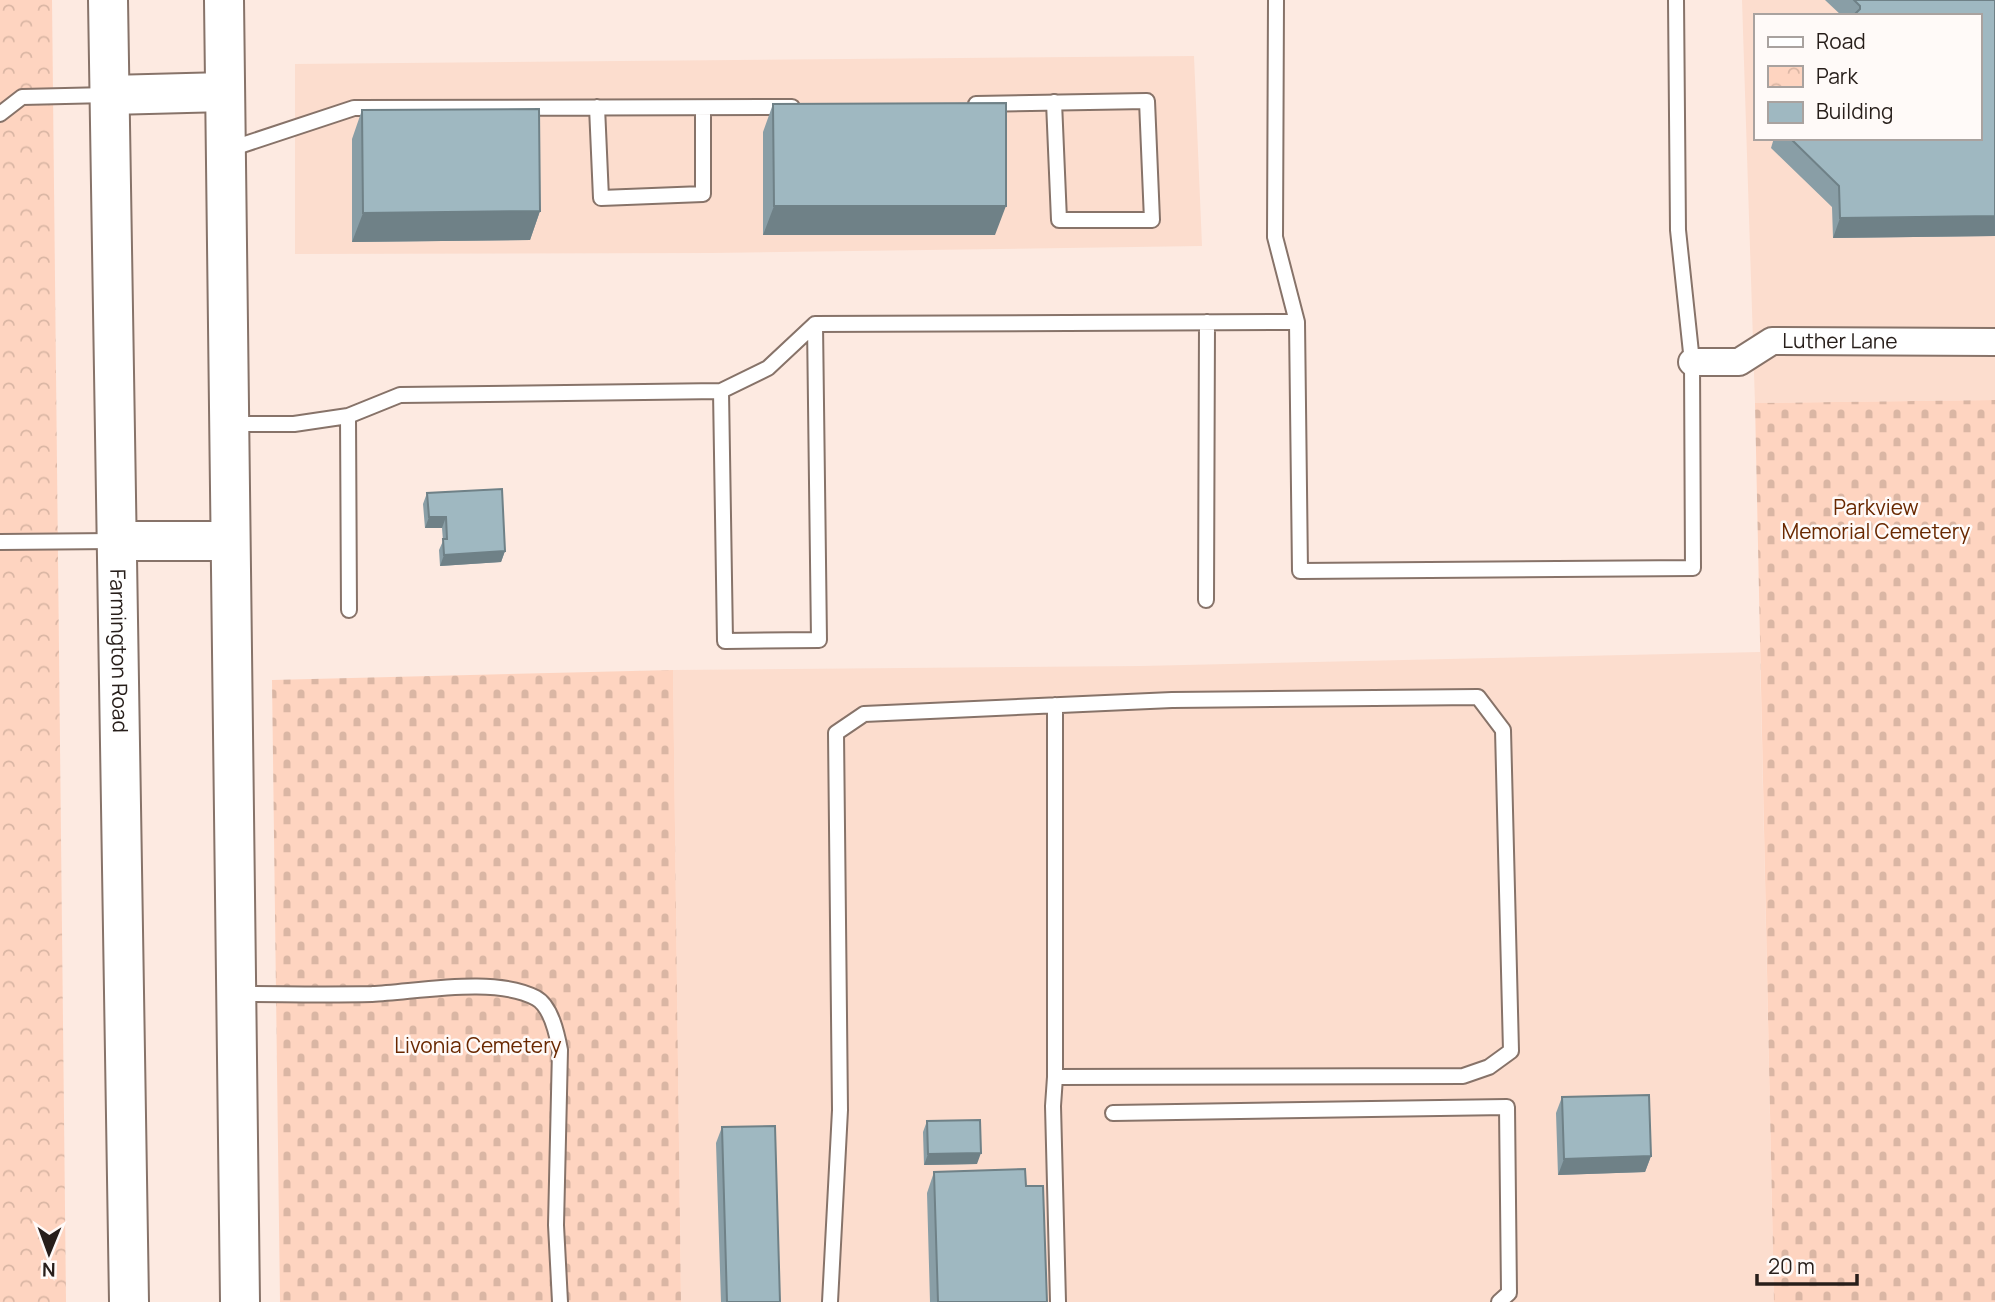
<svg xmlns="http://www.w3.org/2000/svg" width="1995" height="1302" font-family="Manrope,sans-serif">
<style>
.built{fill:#fcddce;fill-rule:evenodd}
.cemetery{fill:url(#cemetery-stones)}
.park{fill:url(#park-crowns)}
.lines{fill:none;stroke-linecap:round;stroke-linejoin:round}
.service-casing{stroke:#877369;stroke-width:18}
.minor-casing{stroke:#877369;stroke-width:30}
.secondary-casing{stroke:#877369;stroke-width:42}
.service{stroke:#fff;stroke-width:14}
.minor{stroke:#fff;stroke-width:26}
.secondary{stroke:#fff;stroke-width:38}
.wall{fill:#899ea6}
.shaded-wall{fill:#6f8187}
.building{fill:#9fb8c1;stroke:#6f8187;stroke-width:2}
.labels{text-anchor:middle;stroke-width:5;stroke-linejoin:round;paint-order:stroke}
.street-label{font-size:21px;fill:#271e1a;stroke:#fffaf8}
.park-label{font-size:21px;fill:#692800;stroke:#fffaf8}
</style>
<defs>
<pattern id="cemetery-stones" width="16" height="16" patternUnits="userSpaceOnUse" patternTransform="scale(1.75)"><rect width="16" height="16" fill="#fed4c0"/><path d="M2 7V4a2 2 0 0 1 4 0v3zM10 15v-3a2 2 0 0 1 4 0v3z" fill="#dab6a4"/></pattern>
<pattern id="park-crowns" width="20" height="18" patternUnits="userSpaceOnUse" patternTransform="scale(1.75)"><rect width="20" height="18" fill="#fed4c0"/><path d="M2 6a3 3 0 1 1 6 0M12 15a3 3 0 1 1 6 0" fill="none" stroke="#dab6a4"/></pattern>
</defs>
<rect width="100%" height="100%" fill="#fdeae1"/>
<path class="built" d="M1742,0H1995V400L1755,403ZM1755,16H1979V138H1755Z
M1194,56L1202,246L712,253L295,254V64Z
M1760,652L1774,1302H681L673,670L1141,666Z"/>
<path class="cemetery" d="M1995,400V1302H1774L1755,403Z
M673,670L681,1302H280L272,680Z"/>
<path class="park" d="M0,0H52L66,1302H0Z"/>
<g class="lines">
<defs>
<path id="service" d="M976,104L1147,101L1152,220H1059L1054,102
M597,107L601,198L703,194V108
M0,114L22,97L108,95
M227,150L354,108L792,107
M1297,322L1300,571L1693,568L1692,362L1678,230L1676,0
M721,391L725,641L819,640L815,324
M348,416L349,610
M230,424H294L348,416L400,395L721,391L768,368L815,324L1297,322L1275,237L1276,0
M0,542L114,541
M1206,600L1207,322
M1055,705V1077
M238,994C282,994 327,995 372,994C417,992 495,976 536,998C551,1006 557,1034 560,1050L556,1225L560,1302
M1113,1113L1507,1107L1509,1293L1499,1302
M830,1302L840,1110L836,733L864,714L1172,700L1478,697L1503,730L1511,1051L1489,1067L1463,1076L1055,1077L1053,1106L1058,1302"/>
<g id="minor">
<path id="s1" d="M1692,362H1739L1772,341L1995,342"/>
</g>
<g id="secondary">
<path id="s2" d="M108,0L129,1302"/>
<path d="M224,0L240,1302"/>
<path d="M110,95L225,92"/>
<path d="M118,541H230"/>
</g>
</defs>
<use href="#service" class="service-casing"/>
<use href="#minor" class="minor-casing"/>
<use href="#secondary" class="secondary-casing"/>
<use href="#service" class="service"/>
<use href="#minor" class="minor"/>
<use href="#secondary" class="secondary"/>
</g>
<path class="wall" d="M1825,0H1995V236L1833,238L1832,207L1771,148L1774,138H1979V16H1842Z
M773,104L995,235H763V132Z
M362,110L540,211L530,240L352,242V139Z
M427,493L505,551L501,562L440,566L439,550L443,541L442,528H425L423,504Z
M1562,1097L1651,1156L1645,1172L1558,1175L1556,1113Z
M927,1121L977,1164L924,1165L923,1132Z
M722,1127L780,1302H721L716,1143Z
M934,1172L1026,1186L1047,1302H930L927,1193Z"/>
<path class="shaded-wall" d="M774,206H1006L995,235H763Z
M540,211L530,240L352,242L363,213Z
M1995,216V236L1833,238L1840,218Z
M429,517H446L442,528H425Z
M505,551L501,562L440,566L444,555Z
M981,1153L977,1164L924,1165L928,1154Z
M1651,1156L1645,1172L1558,1175L1564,1159Z"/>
<path class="building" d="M1854,0H1995V216L1840,218L1839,186L1790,138H1979V16H1853L1860,9V6Z
M1006,103V206H774L773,104Z
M539,109L540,211L363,213L362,110Z
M502,489L505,551L444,555L443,539H447L446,517H429L427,493Z
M1649,1095L1651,1156L1564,1159L1562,1097Z
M980,1120L981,1153L928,1154L927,1121Z
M775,1126L780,1302H727L722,1127Z
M1025,1169L1026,1186H1043L1047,1302H938L934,1172Z"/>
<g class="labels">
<g class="street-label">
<text dy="7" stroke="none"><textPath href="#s1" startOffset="154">Luther Lane</textPath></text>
<text dy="7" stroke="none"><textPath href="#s2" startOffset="651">Farmington Road</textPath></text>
</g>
<g class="park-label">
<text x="1876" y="515">Parkview<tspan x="1876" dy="24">Memorial Cemetery</tspan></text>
<text x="478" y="1053">Livonia Cemetery</text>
</g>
</g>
<rect x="1754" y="14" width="228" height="126" fill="#fffaf8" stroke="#a9a29f" stroke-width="2"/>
<rect x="1768" y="37" width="35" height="10" fill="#ffffff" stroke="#a9a29f" stroke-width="2"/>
<text x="1816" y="49" font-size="21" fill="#271e1a">Road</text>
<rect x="1768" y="66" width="35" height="21" fill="url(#park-crowns)" stroke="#a9a29f" stroke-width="2"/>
<text x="1816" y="84" font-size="21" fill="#271e1a">Park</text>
<rect x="1768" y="102" width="35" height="21" fill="#9fb8c1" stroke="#a9a29f" stroke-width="2"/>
<text x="1816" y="119" font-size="21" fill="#271e1a">Building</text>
<g transform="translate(49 1253) rotate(181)" stroke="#fffaf8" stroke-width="5" paint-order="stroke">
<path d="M0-5L12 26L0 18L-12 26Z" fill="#271e1a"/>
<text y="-10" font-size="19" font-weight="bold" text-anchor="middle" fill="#271e1a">N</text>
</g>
<path d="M1757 1274v10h100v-10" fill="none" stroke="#271e1a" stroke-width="3.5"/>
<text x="1768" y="1274" font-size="21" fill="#271e1a" stroke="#fffaf8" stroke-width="5" paint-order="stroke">20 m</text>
</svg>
